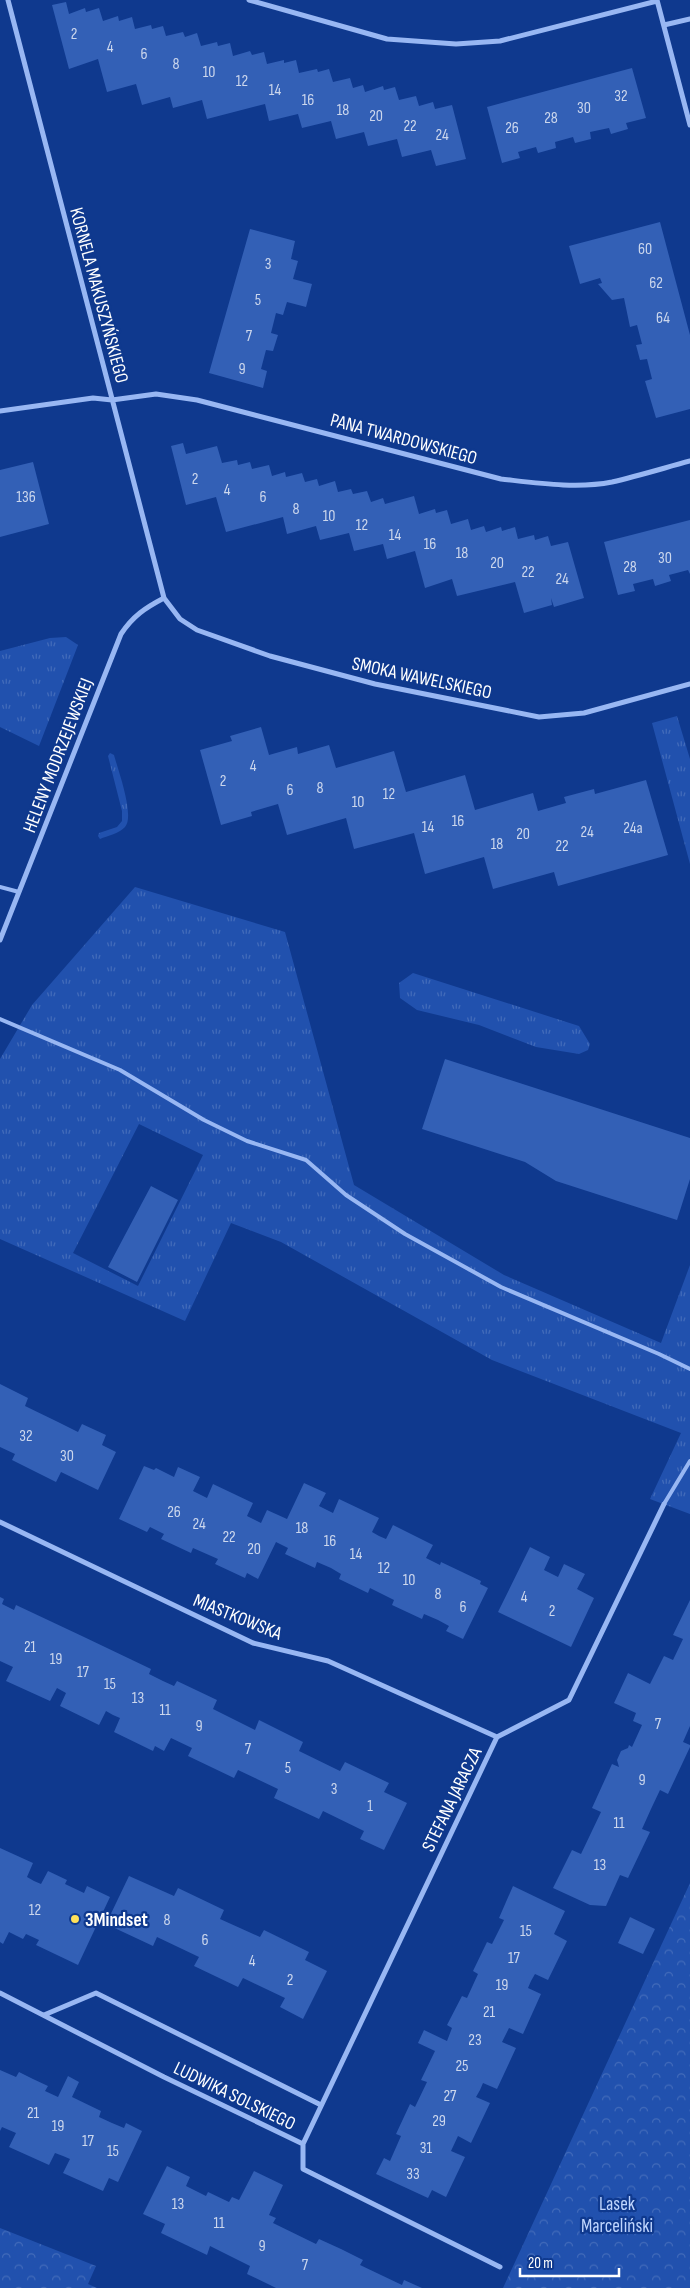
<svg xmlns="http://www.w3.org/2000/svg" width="690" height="2288" font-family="'Sofia Sans Condensed',sans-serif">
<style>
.grass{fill:url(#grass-tufts);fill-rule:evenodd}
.forest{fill:url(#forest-crowns)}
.building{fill:#3360b6}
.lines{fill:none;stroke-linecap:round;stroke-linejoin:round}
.lane{stroke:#98b7f3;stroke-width:4}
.street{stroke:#98b7f3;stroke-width:5}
.poi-dot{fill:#ffe15a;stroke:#0f398e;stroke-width:2}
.labels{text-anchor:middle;stroke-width:4.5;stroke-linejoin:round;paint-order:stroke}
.number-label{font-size:16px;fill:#ccd7ed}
.street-label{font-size:19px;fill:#fff;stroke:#0f398e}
.poi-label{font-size:19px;font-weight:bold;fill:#fff;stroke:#0f398e;text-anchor:start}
.park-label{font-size:19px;fill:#bfd5fe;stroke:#0f398e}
</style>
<defs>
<pattern id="grass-tufts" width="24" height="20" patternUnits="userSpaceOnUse" patternTransform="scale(1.25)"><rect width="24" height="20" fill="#2151ae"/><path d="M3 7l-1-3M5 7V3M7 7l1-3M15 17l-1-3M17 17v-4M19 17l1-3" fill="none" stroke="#426bba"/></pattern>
<pattern id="forest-crowns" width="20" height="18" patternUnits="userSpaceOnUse" patternTransform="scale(1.25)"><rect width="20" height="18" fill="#2151ae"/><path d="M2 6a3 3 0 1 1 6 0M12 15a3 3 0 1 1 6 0" fill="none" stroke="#426bba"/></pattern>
</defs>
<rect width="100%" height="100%" fill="#0f398e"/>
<path class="grass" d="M66,637L78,645L39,746L0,727V651L50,638Z
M677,716L690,759V864L652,723Z
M110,753L114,755C118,770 135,816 125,827C120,833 107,836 100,839L98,836L99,833L117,827L122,821V811L108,756Z
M135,887L285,932L354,1185L504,1275L661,1343L690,1265V1514L650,1499L681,1433L492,1360L281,1242L231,1223L185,1321L0,1239V1059L32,1005ZM139,1124L203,1155L138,1286L73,1253Z
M413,973L579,1026L590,1044L588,1050L579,1054L536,1047L479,1025L417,1010L400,998L399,983Z"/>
<path class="forest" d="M690,1883V2288H503Z
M0,2228L96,2266L88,2284L97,2288H0Z"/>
<path class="building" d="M66,2L69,14L85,8L86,12L99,8L103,21L118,16L119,21L132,17L135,29L151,25L152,29L163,26L166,36L183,32L185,37L197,33L201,46L217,42L218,46L230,43L233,56L250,51L252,55L264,52L267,64L284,60V63L296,60L299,73L317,69L318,72L329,69L333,82L350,78L353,88L363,85L365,92L383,86L384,90L395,87L399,100L416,96L419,106L433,102L435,109L452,105L466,159L436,166L431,150L402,157L397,139L368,146L364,132L336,139L331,121L302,128L298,114L269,121L265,104L207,119L202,100L173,108L170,97L142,105L136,84L107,92L98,59L69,69L52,5Z
M632,68L646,118L626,123L628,129L611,134L609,128L590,132L591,139L575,143L573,137L555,142L556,148L538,153L536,147L518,152L520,158L502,163L487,107Z
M660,222L690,335V409L656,418L645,381L652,379L647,359L640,360L636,345L642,344L637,325L630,327L624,298L612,300L598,284L602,283L600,278L580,284L569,246Z
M250,229L295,241L291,259L298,261L293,279L312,284L306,307L287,302L283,315L276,313L271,333L278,335L273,351L266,350L261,369L267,371L263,388L209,373Z
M183,443L186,454L217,446L222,463L237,460L238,465L250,462L252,469L269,465L272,476L285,472L286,477L302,473L305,482L317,479L319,486L335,481L338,492L351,489L353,494L367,491L371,502L383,498L385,504L414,496L419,514L435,509L436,513L447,510L451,524L468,519L471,530L484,526L486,532L501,527L502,531L515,527L518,539L534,535L535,540L548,536L551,546L568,542L584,598L554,607L551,598L552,605L524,613L515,582L457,596L452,579L425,588L415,551L387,559L383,544L354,551L349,533L320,540L316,526L287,534L283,517L226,532L216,497L186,505L171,446Z
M33,462L49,524L0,537V470Z
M690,520V574L688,570L669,575L671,581L655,586L653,579L633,584L635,591L618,595L604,542Z
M261,727L269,755L297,747L298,754L329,745L336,768L394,751L406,792L465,775L475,810L533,793L538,811L566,803L564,797L594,789L595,794L646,780L668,855L558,886L554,872L493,889L484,857L425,874L414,833L354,849L346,818L287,835L278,804L251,812L252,816L221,825L200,750L232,741L230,736Z
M445,1059L690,1138V1179L677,1220L556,1181L525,1162L422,1129Z
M151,1186L178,1200L137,1282L108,1267Z
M0,1384L28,1398L25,1406L58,1422L78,1432L82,1424L106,1435L102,1445L116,1452L98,1490L61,1472L56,1482L12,1460L15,1454L0,1447Z
M144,1466L154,1470L156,1468L174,1477L178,1467L200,1477L193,1491L207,1498L213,1484L253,1503L247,1516L261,1523L267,1510L287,1519L304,1483L326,1493L319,1506L333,1513L339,1499L379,1518L372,1532L379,1536L386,1539L393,1525L433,1545L426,1558L440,1565L441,1562L481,1581L480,1584L488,1588L463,1639L446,1631L449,1626L438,1620L424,1614L422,1619L392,1605L394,1600L370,1588L368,1593L339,1579L341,1574L331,1568L317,1562L315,1568L285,1554L288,1548L276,1542L258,1579L247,1573L245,1578L215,1564L218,1559L193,1548L191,1553L161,1539L164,1534L150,1527L147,1532L119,1519Z
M530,1547L550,1557L544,1570L558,1577L564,1564L585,1574L577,1589L594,1598L571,1647L498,1612Z
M0,1597L4,1599L2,1604L14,1610L16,1605L84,1637L151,1669L149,1674L163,1681L174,1686L177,1681L217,1700L213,1709L255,1730L259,1720L303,1742L299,1751L340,1771L345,1762L389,1783L384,1792L407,1803L384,1850L360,1839L364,1831L323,1811L319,1819L274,1798L278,1789L238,1770L234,1778L188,1756L192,1748L171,1738L164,1751L155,1746L153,1751L114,1732L120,1718L113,1715L106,1711L99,1725L60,1706L66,1693L57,1688L50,1701L6,1681L13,1667L0,1661Z
M690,1600V1726L683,1742L690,1745V1747L668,1794L660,1790L651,1809L642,1829L650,1832L628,1878L620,1875L606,1906L590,1905L553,1888L572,1850L581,1854L601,1812L592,1808L612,1764L619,1767L617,1760L621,1751L628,1748L629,1745L632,1747L642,1725L633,1721L636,1713L614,1703L628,1673L650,1684L664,1656L673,1660L683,1639L673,1635Z
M0,1848L33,1863L27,1877L34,1881L41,1884L48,1871L67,1880L65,1884L84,1893L87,1886L110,1897L78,1965L36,1945L39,1940L26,1934L23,1939L9,1932L3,1944L0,1942Z
M129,1876L174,1896L178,1888L224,1910L220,1919L260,1937L264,1930L309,1952L305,1960L327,1971L303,2019L280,2007L285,1998L243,1978L238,1987L194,1966L199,1957L157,1937L153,1946L106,1924Z
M513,1886L565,1911L554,1934L567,1941L548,1980L535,1974L531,1981L528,1988L541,1994L523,2034L509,2028L502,2042L516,2048L497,2089L483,2083L480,2090L476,2097L490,2103L471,2143L458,2136L451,2151L465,2157L446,2197L432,2190L428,2198L376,2174L384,2158L390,2161L401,2136L396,2134L410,2104L415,2107L427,2082L421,2080L435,2051L418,2043L424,2030L447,2041L452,2028L447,2025L462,1996L467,1998L478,1974L473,1971L487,1942L492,1944L504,1920L499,1918Z
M630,1917L655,1929L643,1954L618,1943Z
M0,2070L16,2077L19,2072L33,2079L48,2086L45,2091L58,2097L68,2076L79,2082L72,2097L101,2111L99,2117L112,2123L124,2128L126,2123L142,2131L118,2182L109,2178L103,2191L63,2173L70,2159L63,2156L55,2153L49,2165L9,2147L16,2133L2,2127L0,2131Z
M167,2166L190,2177L186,2186L206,2196L208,2192L229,2202L232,2197L239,2200L254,2171L283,2185L269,2215L276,2218L273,2223L316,2244L319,2239L341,2249L363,2260L360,2265L402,2285L404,2280L422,2288H276L270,2285L247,2274L250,2266L210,2246L207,2255L161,2233L165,2224L143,2214Z"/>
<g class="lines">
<path class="lane" d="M0,887L19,892
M0,1019L120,1070L204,1120L247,1141L306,1160L346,1195L405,1234L501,1287L659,1354L690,1369
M664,1504L690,1461"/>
<path class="street" d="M8,0L164,598L180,619L197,630L270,656L375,684L539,717L584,713L690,684
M249,0L387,39L456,44L500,41L657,1
M657,0L690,125
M664,25L690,19
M0,411L93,398L112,400L156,394L197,400L501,479C537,483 577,489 612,482C638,476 664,468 690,461
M0,940L121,634C133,616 145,608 164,598
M0,1522L253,1643L328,1661L497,1737
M0,1993L164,2077L303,2144V2169L500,2267
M44,2015L96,1993L321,2105
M303,2144L497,1737L569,1700L664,1504"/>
</g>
<circle class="poi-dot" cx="75" cy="1919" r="5"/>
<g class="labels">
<g class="number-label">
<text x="74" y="39">2</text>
<text x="110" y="52">4</text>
<text x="144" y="59">6</text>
<text x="176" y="69">8</text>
<text x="209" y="77">10</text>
<text x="242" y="86">12</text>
<text x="275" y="95">14</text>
<text x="621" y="101">32</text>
<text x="308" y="105">16</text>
<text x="584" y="113">30</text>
<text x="343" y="115">18</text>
<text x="376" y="121">20</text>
<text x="551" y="123">28</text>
<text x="410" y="131">22</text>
<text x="512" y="133">26</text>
<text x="442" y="140">24</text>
<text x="645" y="254">60</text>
<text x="268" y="269">3</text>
<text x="656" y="288">62</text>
<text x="258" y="305">5</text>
<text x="663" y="323">64</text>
<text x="249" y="341">7</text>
<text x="242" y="374">9</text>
<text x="195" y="484">2</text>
<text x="227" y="495">4</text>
<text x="26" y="502">136</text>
<text x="263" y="502">6</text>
<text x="296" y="514">8</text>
<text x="329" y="521">10</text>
<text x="362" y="530">12</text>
<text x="395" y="540">14</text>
<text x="430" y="549">16</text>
<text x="462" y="558">18</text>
<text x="665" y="563">30</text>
<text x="497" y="568">20</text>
<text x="630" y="572">28</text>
<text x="528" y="577">22</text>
<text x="562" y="584">24</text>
<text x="253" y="771">4</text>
<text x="223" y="786">2</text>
<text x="320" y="793">8</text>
<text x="290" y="795">6</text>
<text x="389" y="799">12</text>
<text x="358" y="807">10</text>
<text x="458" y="826">16</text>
<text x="428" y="832">14</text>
<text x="633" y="833">24a</text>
<text x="587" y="837">24</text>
<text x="523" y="839">20</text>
<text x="497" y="849">18</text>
<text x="562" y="851">22</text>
<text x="26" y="1441">32</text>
<text x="67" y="1461">30</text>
<text x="174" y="1517">26</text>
<text x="199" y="1529">24</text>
<text x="302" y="1533">18</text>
<text x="229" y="1542">22</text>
<text x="330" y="1546">16</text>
<text x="254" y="1554">20</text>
<text x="356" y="1559">14</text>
<text x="384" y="1573">12</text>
<text x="409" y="1585">10</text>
<text x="438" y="1599">8</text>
<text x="524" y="1602">4</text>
<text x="463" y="1612">6</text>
<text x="552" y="1616">2</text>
<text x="30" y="1652">21</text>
<text x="56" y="1664">19</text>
<text x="83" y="1677">17</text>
<text x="110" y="1689">15</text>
<text x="138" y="1703">13</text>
<text x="165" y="1715">11</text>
<text x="658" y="1729">7</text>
<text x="199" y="1731">9</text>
<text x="248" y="1754">7</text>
<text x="288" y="1773">5</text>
<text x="642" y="1785">9</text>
<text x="334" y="1794">3</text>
<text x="370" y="1811">1</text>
<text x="619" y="1828">11</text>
<text x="600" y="1870">13</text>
<text x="35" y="1915">12</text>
<text x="167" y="1925">8</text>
<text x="526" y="1936">15</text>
<text x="205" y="1945">6</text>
<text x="514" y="1963">17</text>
<text x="252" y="1966">4</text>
<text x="290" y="1985">2</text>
<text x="502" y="1990">19</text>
<text x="489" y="2017">21</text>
<text x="475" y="2045">23</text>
<text x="462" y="2071">25</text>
<text x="450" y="2101">27</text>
<text x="33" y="2118">21</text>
<text x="439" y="2126">29</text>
<text x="58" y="2131">19</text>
<text x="88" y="2146">17</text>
<text x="426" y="2153">31</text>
<text x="113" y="2156">15</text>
<text x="413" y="2179">33</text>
<text x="178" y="2209">13</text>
<text x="219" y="2228">11</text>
<text x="262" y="2251">9</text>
<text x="305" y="2270">7</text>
</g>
<g class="street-label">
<text transform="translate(100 295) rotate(75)" y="7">KORNELA MAKUSZYŃSKIEGO</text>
<text transform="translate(404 438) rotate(15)" y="7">PANA TWARDOWSKIEGO</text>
<text transform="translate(422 677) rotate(12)" y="7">SMOKA WAWELSKIEGO</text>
<text transform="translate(57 755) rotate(-69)" y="7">HELENY MODRZEJEWSKIEJ</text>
<text transform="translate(238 1616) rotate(22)" y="7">MIASTKOWSKA</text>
<text transform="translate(451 1799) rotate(-64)" y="7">STEFANA JARACZA</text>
<text transform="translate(235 2095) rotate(26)" y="7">LUDWIKA SOLSKIEGO</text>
</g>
<g class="poi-label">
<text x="85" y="1926">3Mindset</text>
</g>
<g class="park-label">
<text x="617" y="2210">Lasek<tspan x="617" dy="22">Marceliński</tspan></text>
</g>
</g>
<path d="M520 2268v8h99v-8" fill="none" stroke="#ffffff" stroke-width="2.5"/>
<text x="528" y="2268" font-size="15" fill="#ffffff" stroke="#0f398e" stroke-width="4" paint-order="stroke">20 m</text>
</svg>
